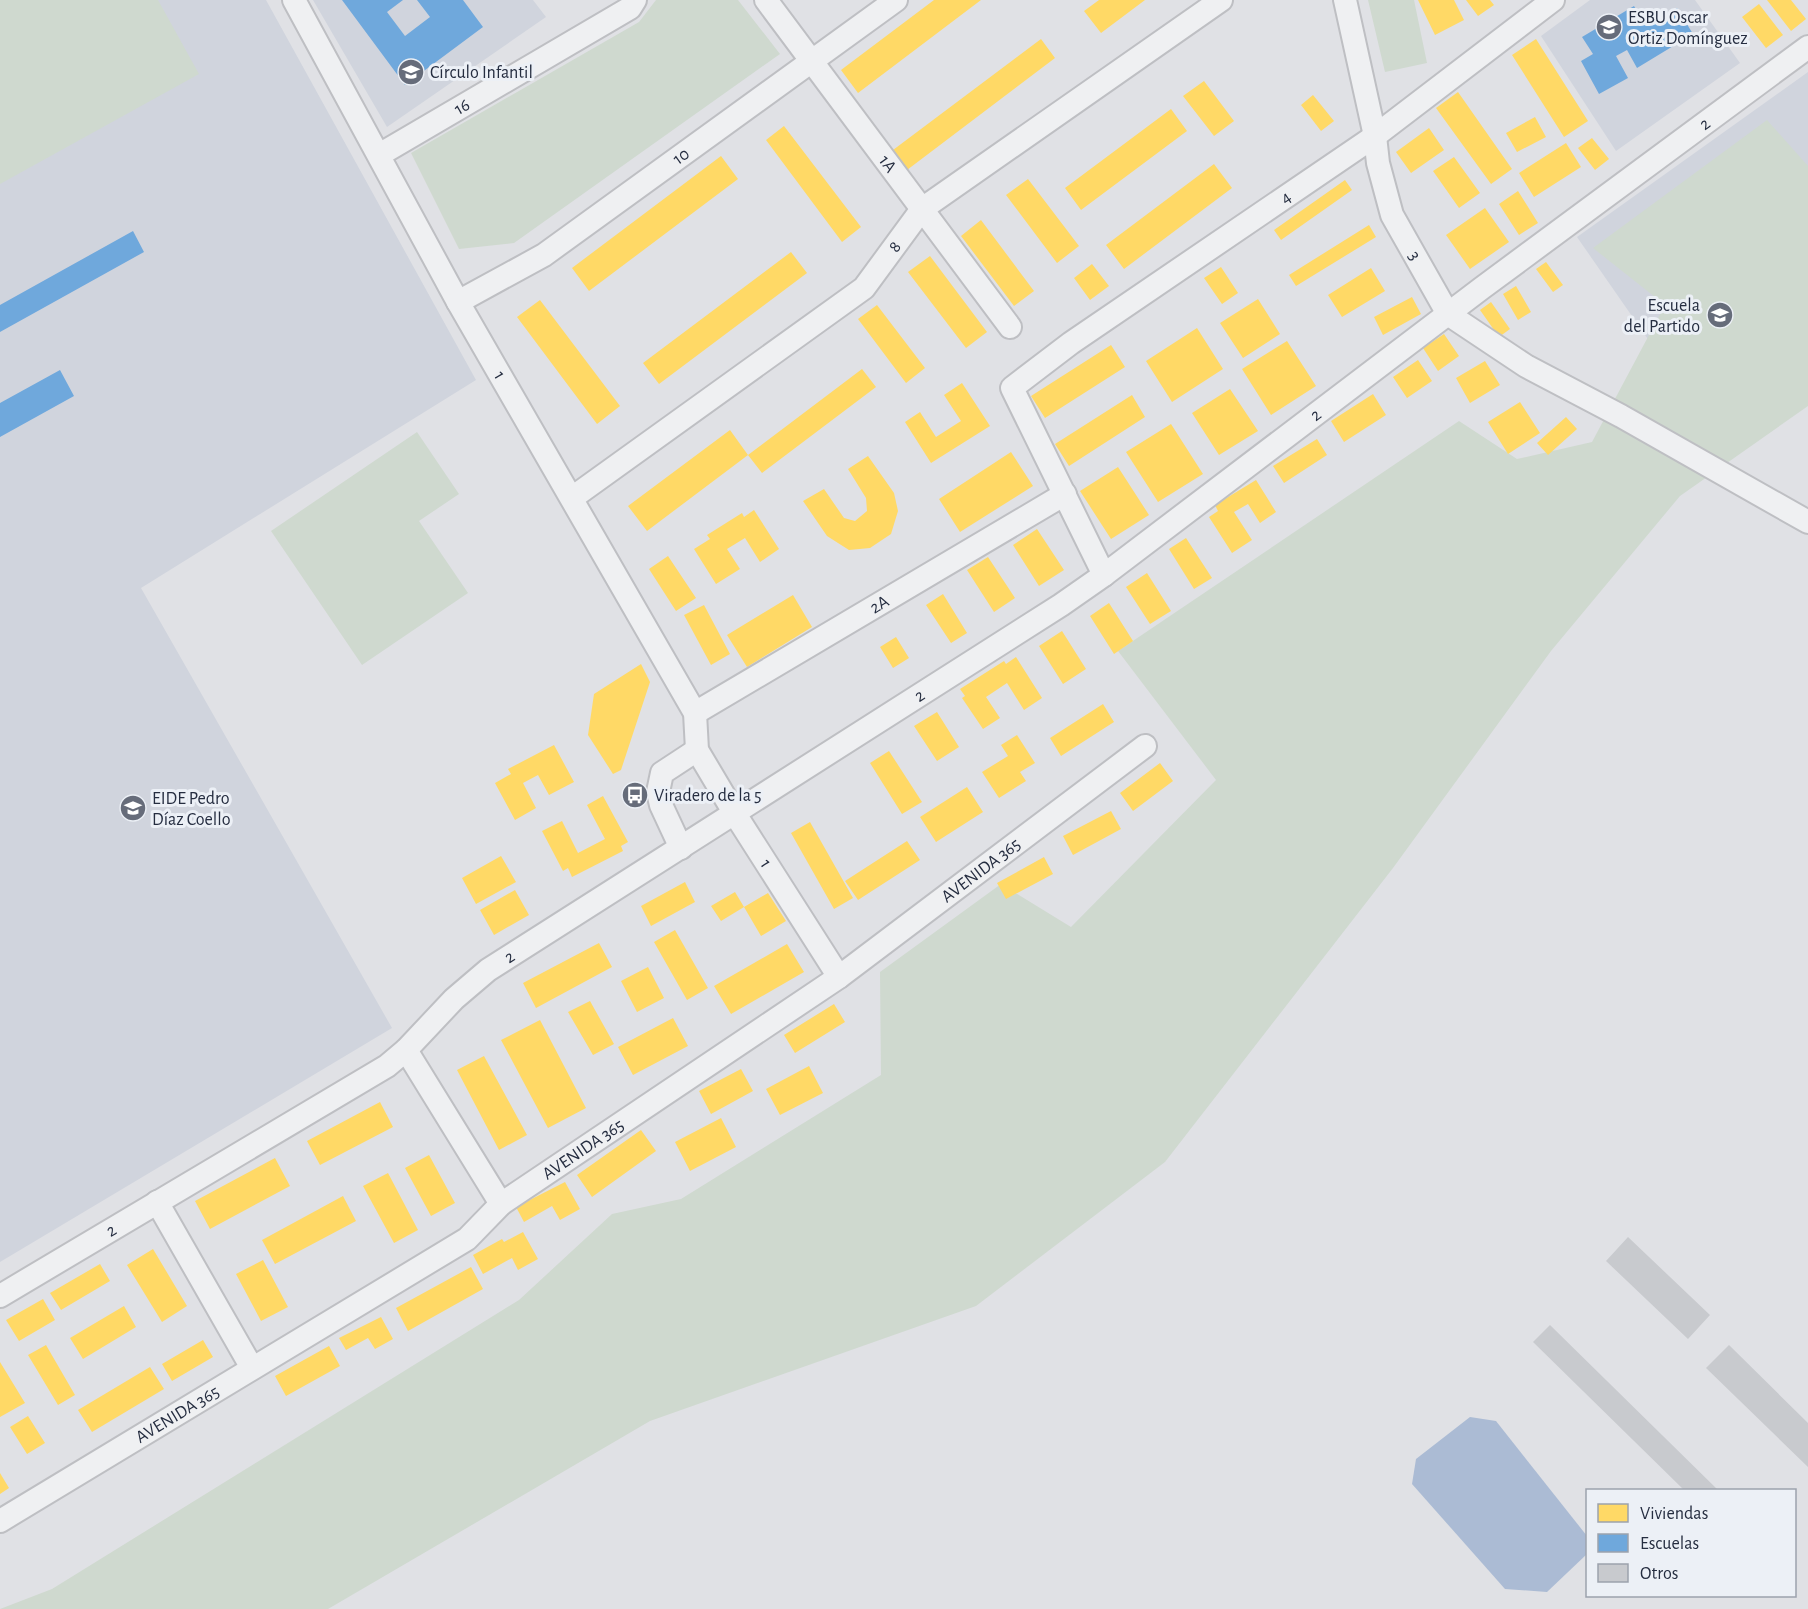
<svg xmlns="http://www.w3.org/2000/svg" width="1808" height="1609" font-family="'Alegreya Sans',sans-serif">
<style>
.built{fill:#d0d4dd}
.green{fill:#cfd9cf}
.water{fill:#abbbd4}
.homes{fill:#ffd966}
.schools{fill:#6fa8dc}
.building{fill:#c8cace}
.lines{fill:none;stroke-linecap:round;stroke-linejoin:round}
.minor-casing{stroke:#bebfc3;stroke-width:26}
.minor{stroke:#eff0f2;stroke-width:22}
.labels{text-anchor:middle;stroke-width:6;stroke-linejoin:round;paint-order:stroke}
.poi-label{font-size:18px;fill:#252d40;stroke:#ecf0f6;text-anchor:start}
.street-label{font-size:18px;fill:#252d40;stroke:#ecf0f6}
</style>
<rect width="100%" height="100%" fill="#e0e1e5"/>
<path class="built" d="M0,0H266L476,380L141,588L392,1028L0,1262Z
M313,0H533L546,17L387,127Z
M1590,0H1695L1740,63L1616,151L1541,36Z
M1808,72V393L1716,437L1577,237Z"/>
<path class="green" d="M0,0H158L199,74L0,184Z
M656,0H738L780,54L514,243L459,249L411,153L639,22Z
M1368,0H1414L1427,63L1385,72Z
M1767,120L1808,166V406L1680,496L1551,651L1393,868L1165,1162L976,1306L650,1421L328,1609H0L52,1589L519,1300L612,1214L681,1199L881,1075L880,972L1001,884L1071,927L1216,780L1118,651L1459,421L1517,459L1592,442L1665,305L1593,248Z
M417,432L459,494L419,521L468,593L362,665L271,531Z"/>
<path class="water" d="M1470,1417L1496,1421L1587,1536V1554L1547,1592L1505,1589L1412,1484L1416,1459Z"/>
<path class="homes" d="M934,0H981L858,93L841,70Z
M1099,0H1145L1101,33L1084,11Z
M1418,0H1454L1464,20L1435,35Z
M1466,0H1490L1494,5L1478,16Z
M1767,0H1791L1806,19L1791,31Z
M1759,4L1783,35L1766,48L1742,17Z
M1041,39L1055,58L907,170L893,150Z
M1536,39L1588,121L1564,137L1512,55Z
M1204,81L1234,121L1214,136L1183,96Z
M1458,92L1512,169L1491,184L1436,108Z
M1313,95L1334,121L1321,131L1301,105Z
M1171,109L1187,131L1081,210L1065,188Z
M1535,117L1546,137L1517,152L1506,133Z
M784,126L861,227L842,242L766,140Z
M1429,128L1444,150L1411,173L1396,152Z
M1592,138L1609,159L1595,170L1578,148Z
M1566,143L1581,167L1534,197L1519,173Z
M721,156L738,179L589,291L572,268Z
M1454,157L1480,193L1459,208L1433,171Z
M1214,164L1232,188L1124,269L1106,245Z
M1028,179L1079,246L1057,263L1006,195Z
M1345,180L1352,190L1281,240L1274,230Z
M1518,191L1538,223L1519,235L1499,204Z
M1485,208L1509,242L1470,269L1446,235Z
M981,220L1034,291L1014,306L961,236Z
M1369,225L1376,237L1296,286L1289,275Z
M791,252L807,273L659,384L643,363Z
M930,256L987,332L966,348L908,272Z
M1546,262L1563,285L1553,292L1536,269Z
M1092,264L1109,286L1090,300L1074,278Z
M1221,267L1238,293L1222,304L1204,278Z
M1371,268L1385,291L1342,317L1328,295Z
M1516,286L1531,312L1518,320L1503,294Z
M1412,297L1421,314L1383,335L1374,317Z
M1258,299L1280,334L1243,358L1220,323Z
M540,300L620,406L597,424L517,317Z
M1491,302L1510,329L1499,337L1480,310Z
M877,305L925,368L906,383L858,319Z
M1197,328L1223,369L1172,402L1146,361Z
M1444,334L1459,356L1438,371L1423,348Z
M1287,341L1316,386L1271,415L1242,369Z
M1111,345L1125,367L1045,418L1031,396Z
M1418,360L1432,381L1407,398L1393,377Z
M1485,361L1500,385L1470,403L1456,378Z
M862,369L876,387L762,473L748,455Z
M962,383L990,426L931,463L905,422L920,412L936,437L961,421L944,395Z
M1230,389L1258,431L1219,455L1192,413Z
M1373,394L1386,415L1344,442L1331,421Z
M1132,395L1145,417L1069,466L1055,444Z
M1520,402L1540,433L1508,454L1488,422Z
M1566,417L1577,429L1548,455L1537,443Z
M1171,424L1203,474L1158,502L1126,452Z
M730,430L748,455L647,531L628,506Z
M1317,439L1327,455L1284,483L1273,466Z
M1011,452L1033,486L960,532L939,499Z
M868,456L894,493L898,511L891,534L870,548L849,550L827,536L803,501L824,489L844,518L855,521L867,511L866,498L848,469Z
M1118,467L1149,515L1111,539L1080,491Z
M1256,480L1276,512L1260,523L1248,504L1234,512L1252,540L1232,553L1209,517L1218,511L1215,505Z
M754,510L779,549L760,562L745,538L727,549L740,569L716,584L694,549L710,539L707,535L742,513L744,517Z
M1037,529L1064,570L1039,586L1013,545Z
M1186,538L1212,578L1194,589L1169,549Z
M668,556L696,598L676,611L649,569Z
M988,557L1015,598L994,612L967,570Z
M1147,573L1171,611L1150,624L1126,587Z
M943,594L967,633L951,643L926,605Z
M793,595L812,627L747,667L727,635Z
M1109,603L1133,641L1114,654L1090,616Z
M704,605L730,654L711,665L684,615Z
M1062,631L1086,669L1063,684L1039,646Z
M896,637L909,658L893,668L880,647Z
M1016,657L1042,698L1024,710L1007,683L986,697L1000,718L983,729L962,698L965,696L960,689L1004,661L1006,664Z
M641,664L650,682L621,770L613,774L588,735L594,694Z
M1103,704L1114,722L1061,756L1050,738Z
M937,712L959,747L937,761L914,726Z
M1017,735L1035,763L1020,772L1026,781L999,798L982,772L1008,756L1001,745Z
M554,745L574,782L549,795L538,775L523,783L536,808L515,820L495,783L511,774L508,769Z
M889,751L922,802L902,814L870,763Z
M1160,763L1173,781L1133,811L1120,793Z
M967,787L983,812L936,842L920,817Z
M603,796L628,842L621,846L623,851L572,877L568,868L563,871L542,831L562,821L578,853L605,839L587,805Z
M1111,811L1121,829L1073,855L1063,836Z
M810,822L853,898L834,909L791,833Z
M907,841L920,860L858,900L845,881Z
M501,856L516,882L476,904L462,878Z
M1044,857L1053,874L1006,899L997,883Z
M685,882L695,902L651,926L641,906Z
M515,890L529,915L494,935L480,910Z
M735,892L744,907L721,921L711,906Z
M768,893L786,921L761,936L744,907Z
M675,930L708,988L687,1000L654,942Z
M599,943L612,967L536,1008L523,983Z
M787,944L804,972L731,1014L714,986Z
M648,967L664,998L637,1012L621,981Z
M590,1001L614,1044L593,1055L568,1012Z
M834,1004L845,1022L795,1053L784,1035Z
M673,1018L688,1046L633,1075L618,1047Z
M540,1020L586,1108L548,1128L501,1040Z
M484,1056L527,1135L499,1150L457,1070Z
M809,1066L823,1093L780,1115L766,1089Z
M741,1069L753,1091L711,1114L699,1091Z
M380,1102L393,1127L320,1165L307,1141Z
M721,1118L736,1147L690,1171L675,1142Z
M641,1130L656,1151L592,1197L577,1175Z
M429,1155L455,1203L431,1216L405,1168Z
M275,1158L290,1186L210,1229L195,1201Z
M388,1173L418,1230L394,1243L363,1186Z
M565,1182L580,1209L560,1220L552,1206L524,1222L516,1207Z
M343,1196L356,1221L275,1264L262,1240Z
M523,1232L538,1259L518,1270L512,1258L483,1274L473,1255L502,1239L504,1242Z
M153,1249L187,1306L162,1322L127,1265Z
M263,1260L288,1307L261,1321L236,1274Z
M100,1264L110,1281L61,1310L50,1293Z
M471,1267L483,1289L408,1331L396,1308Z
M43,1299L55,1320L19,1341L6,1320Z
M124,1306L136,1327L83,1359L70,1338Z
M381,1317L393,1339L375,1349L368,1338L346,1350L339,1338Z
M203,1340L213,1357L172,1381L162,1364Z
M46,1345L75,1395L58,1405L28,1355Z
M329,1346L340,1366L286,1396L275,1376Z
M0,1362L25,1403L0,1417Z
M150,1367L164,1389L92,1432L78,1410Z
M28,1416L45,1443L27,1454L10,1427Z
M0,1473L9,1488L0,1494Z"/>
<path class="schools" d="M342,0H403L387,12L405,36L430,17L417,0H463L483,27L405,85Z
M1634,6L1641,18L1656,11L1660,18L1677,8L1693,34L1637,68L1627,50L1616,56L1628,78L1599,94L1581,61L1593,54L1582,37Z
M133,231L144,252L0,332V305Z
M60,370L74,396L0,437V403Z"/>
<path class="building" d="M1628,1237L1710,1315L1688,1339L1606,1261Z
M1550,1325L1718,1490H1684L1533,1342Z
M1729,1345L1808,1423V1467L1706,1368Z"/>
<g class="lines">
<defs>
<g id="minor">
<path id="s1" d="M294,0L458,302L695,713L697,750L735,814L839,977"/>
<path id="s2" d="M766,0L1010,327"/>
<path id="s3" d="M1345,0L1375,136L1378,163L1392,215L1448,314L1526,366L1621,416L1808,522"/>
<path id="s4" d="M379,155L630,8L635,0"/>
<path id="s5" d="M458,302L544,255L896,0"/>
<path id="s6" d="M572,498L864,288L922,209L1221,0"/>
<path id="s7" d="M1104,575L1012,388L1071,343L1375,136L1553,0"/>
<path id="s8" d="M695,713L1065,494"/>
<path d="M681,848L661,805L658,792L662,773L697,750"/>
<path d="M406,1050L501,1204"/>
<path d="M157,1202L252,1368"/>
<path id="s9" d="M0,1296L387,1066L406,1050L454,999L488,970L1061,605L1104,575L1482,288L1808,47"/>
<path id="s10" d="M0,1521L467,1239L501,1204L839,977L1145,746"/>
</g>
</defs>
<use href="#minor" class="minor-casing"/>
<use href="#minor" class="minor"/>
</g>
<defs>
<symbol id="school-disc" viewBox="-11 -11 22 22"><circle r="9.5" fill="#666c7a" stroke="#ecf0f6"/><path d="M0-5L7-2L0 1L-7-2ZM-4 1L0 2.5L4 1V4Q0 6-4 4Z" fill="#fff"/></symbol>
<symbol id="university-disc" viewBox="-11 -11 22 22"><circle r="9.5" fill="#666c7a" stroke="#ecf0f6"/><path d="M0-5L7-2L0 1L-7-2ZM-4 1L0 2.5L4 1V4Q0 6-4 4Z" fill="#fff"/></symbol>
<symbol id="bus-disc" viewBox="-11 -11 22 22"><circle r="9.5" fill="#666c7a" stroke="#ecf0f6"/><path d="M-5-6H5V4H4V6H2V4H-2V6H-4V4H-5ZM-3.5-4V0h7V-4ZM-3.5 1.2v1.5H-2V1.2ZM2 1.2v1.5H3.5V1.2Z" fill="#fff"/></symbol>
</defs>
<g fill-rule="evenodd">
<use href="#school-disc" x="1594" y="12" width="30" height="30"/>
<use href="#school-disc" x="396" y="57" width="30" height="30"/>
<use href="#university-disc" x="1705" y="300" width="30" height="30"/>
<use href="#bus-disc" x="620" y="780" width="30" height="30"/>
<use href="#school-disc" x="118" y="793" width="30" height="30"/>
</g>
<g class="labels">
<g class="poi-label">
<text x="1628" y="23">ESBU Oscar<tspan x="1628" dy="21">Ortiz Domínguez</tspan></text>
<text x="430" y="78">Círculo Infantil</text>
<text x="1700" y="311" text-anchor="end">Escuela<tspan x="1700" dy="21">del Partido</tspan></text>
<text x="654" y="801">Viradero de la 5</text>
<text x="152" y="804">EIDE Pedro<tspan x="152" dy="21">Díaz Coello</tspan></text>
</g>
<g class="street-label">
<text dy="6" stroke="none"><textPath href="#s4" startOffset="96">16</textPath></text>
<text dy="6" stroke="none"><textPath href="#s9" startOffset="2073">2</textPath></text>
<text dy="6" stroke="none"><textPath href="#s5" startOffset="267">10</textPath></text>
<text dy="6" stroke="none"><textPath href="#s2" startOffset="204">1A</textPath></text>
<text dy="6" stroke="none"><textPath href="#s7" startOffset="542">4</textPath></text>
<text dy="6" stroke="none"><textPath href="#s6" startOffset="411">8</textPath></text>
<text dy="6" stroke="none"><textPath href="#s3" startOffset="267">3</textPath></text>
<text dy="6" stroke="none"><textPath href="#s1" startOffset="428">1</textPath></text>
<text dy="6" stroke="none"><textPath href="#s9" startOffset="1587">2</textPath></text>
<text dy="6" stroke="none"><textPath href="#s8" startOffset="214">2A</textPath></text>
<text dy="6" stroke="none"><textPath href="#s9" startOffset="1101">2</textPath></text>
<text dy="6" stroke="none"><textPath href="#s1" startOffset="988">1</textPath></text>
<text dy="6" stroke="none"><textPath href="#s10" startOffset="1179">AVENIDA 365</textPath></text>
<text dy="6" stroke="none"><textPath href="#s9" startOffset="615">2</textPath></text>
<text dy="6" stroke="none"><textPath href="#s10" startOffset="693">AVENIDA 365</textPath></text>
<text dy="6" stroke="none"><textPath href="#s9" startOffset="129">2</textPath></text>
<text dy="6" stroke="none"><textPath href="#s10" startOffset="207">AVENIDA 365</textPath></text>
</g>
</g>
<rect x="1586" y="1489" width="210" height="108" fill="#ecf0f6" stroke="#9ca2ad" stroke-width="1.5"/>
<rect x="1598" y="1504" width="30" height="18" fill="#ffd966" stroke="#9ca2ad" stroke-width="1.5"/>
<text x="1640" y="1519" font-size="18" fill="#252d40">Viviendas</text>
<rect x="1598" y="1534" width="30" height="18" fill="#6fa8dc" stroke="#9ca2ad" stroke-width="1.5"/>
<text x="1640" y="1549" font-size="18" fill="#252d40">Escuelas</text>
<rect x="1598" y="1564" width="30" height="18" fill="#c8cace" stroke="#9ca2ad" stroke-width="1.5"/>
<text x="1640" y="1579" font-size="18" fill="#252d40">Otros</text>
</svg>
